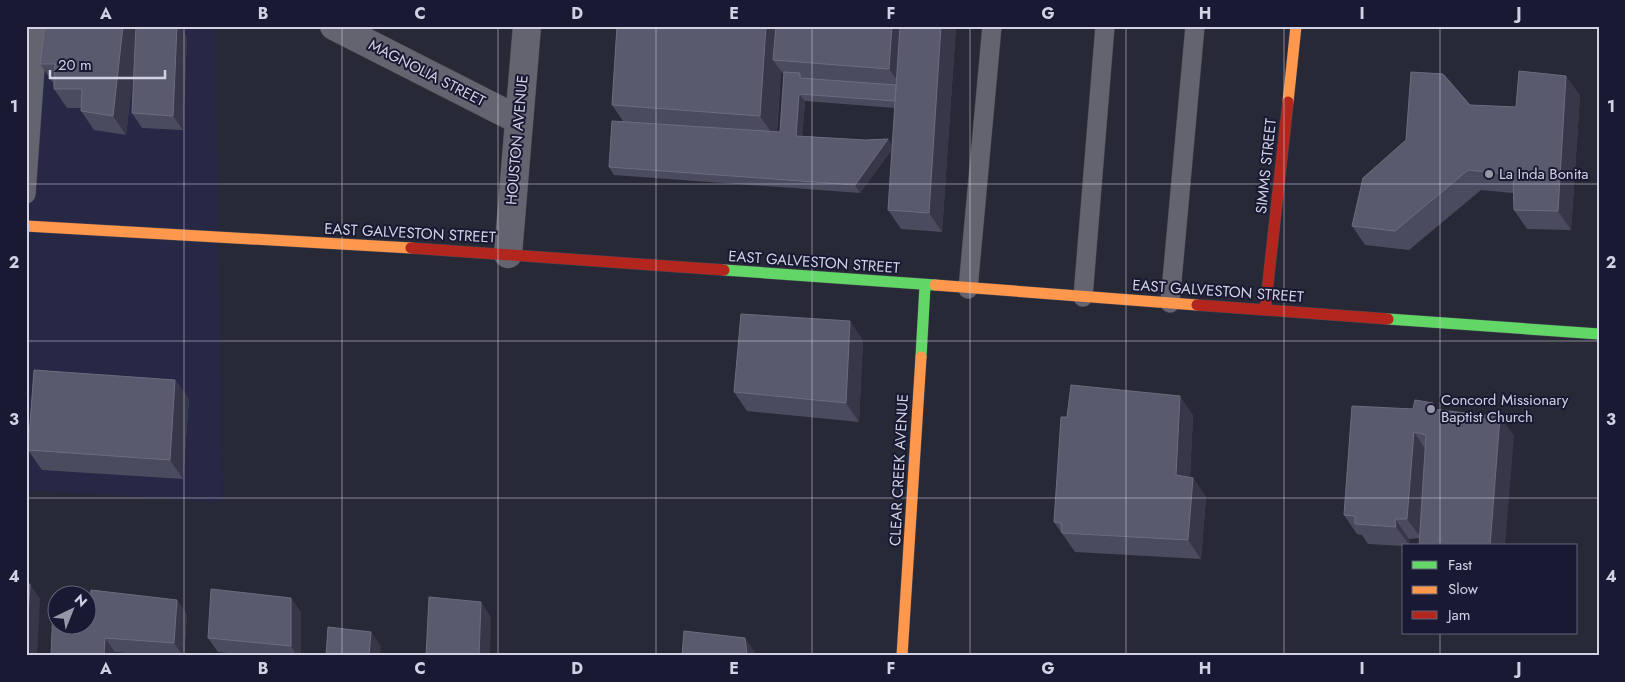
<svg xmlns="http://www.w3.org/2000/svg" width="1625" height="682" font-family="Jost,sans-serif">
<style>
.built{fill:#272746}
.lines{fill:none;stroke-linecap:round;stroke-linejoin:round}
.lane-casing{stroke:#444551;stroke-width:20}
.street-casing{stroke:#444551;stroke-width:29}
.fast-casing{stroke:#444551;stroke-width:12}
.slow-casing{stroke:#444551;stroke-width:12}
.jam-casing{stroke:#444551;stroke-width:12}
.lane{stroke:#646471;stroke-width:19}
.street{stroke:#646471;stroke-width:28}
.fast{stroke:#63d668;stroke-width:11}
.slow{stroke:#ff974d;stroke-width:11}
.jam{stroke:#b3261e;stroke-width:11}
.wall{fill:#4b4b5f;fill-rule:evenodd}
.shaded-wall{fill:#373749}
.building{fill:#595a6d;stroke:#6c6c80}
.grid{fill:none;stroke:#d1d2e4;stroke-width:1;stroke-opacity:0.55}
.poi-dot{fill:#9697a7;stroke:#191933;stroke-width:2}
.labels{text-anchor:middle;stroke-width:4;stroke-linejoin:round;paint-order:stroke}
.street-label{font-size:15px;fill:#d1d2e4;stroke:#191933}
.poi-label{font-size:15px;fill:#d1d2e4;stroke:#191933;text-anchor:start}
.neatline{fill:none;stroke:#d1d2e4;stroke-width:2}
.grid-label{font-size:16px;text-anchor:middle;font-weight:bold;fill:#d1d2e4}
</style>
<rect width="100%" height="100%" fill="#282937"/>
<path class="built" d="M26,26H215L223,502L26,490Z"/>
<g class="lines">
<defs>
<path id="lane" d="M26,194L38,26
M968,289L992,26
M1083,297L1105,26
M1170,303L1195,26"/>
<path id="street" d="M334,26L519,120
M508,254L527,26"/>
<path id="fast" d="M724,270L935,285
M1388,319L1599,334
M921,357L925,286"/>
<path id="slow" d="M1288,102L1296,26
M26,226L411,248
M935,285L1197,305
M902,656L921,357"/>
<path id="jam" d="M411,248L724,270
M1197,305L1388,319
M1265,310L1288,102"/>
</defs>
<use href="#lane" class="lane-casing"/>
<use href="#street" class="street-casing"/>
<use href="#fast" class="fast-casing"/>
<use href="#slow" class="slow-casing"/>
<use href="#jam" class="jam-casing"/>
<use href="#lane" class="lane"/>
<use href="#street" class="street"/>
<use href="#fast" class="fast"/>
<use href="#slow" class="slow"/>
<use href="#jam" class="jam"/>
</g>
<path class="wall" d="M617,26H956L942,232L901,229L888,210L892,149L860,193L614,175L609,167L623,121L612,105ZM781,71L784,75L780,132H777ZM805,101L895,108L892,146L888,139L865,140L802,136Z
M136,28L187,37L183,130L142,128L132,113L134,66L126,135L94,130L81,111V108H67L54,89L53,83L40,64Z
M1566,76L1580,96L1571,230L1527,229L1514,210L1513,193L1481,190L1409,250L1365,245L1352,226L1470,105L1516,107Z
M863,340L859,422L747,411L734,392Z
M175,380L189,399L183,479L42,470L28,450Z
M1413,409L1437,410L1500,417L1514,436L1419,538L1409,539L1410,546H1404L1368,544L1362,535L1357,534L1344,515Z
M1193,415L1190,477L1193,478L1206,497L1201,559L1075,552L1054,522Z
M89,610L187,614L184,656H159L115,652L51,656Z
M301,612V656H255L218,652L208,638Z"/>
<path class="shaded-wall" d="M123,26H135L138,31L126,135L113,116Z
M177,26H180L187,37L183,130L173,116Z
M766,26H784L773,60L781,71L776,139L760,116Z
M892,26H907L903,88L889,69Z
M941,26H956L942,232L929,213Z
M1566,76L1580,96L1571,230L1558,211Z
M799,94L805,101L802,143L796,136Z
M888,139L893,147L860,193L855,185Z
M850,321L863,340L859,422L846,403Z
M175,380L189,399L183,479L170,460Z
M1180,396L1193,415L1189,494L1176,475Z
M1433,403L1446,422L1432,409Z
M1500,417L1514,436L1505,546H1490Z
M1414,432L1427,452L1421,538L1407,519Z
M1193,478L1206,497L1201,559L1188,540Z
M1395,519L1409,539L1410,546L1396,527Z
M30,584L40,599L37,656H26Z
M291,598L301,612V656H297L291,646Z
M177,600L187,614L184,656H183L174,643Z
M481,602L491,617L490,656H479Z
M371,632L381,646L380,656H369Z
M105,638L115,652V656H104Z
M745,638L755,652V656L747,654Z"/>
<path class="building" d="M45,26H123L113,116L81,111L82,89H54L55,64H40Z
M136,26H177L173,116L132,113Z
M617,26H766L760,116L612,105Z
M776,26H892L889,69L773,60Z
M900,26H941L929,213L888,210Z
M1519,71L1566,76L1558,211L1514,210L1513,175L1468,170L1395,231L1352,226L1363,178L1406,140L1411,72L1443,74L1470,105L1516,107Z
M784,72L800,73V78L896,85L895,101L799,94L796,136L865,140L888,139L855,185L609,167L612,121L780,132Z
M741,314L850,321L846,403L734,392Z
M34,370L175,380L170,460L28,450Z
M1071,385L1180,396L1176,475L1193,478L1188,540L1062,533L1061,523L1054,522L1061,417H1067Z
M1415,400L1433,403L1432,409L1500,417L1490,546H1419L1426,435L1414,432L1407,519H1395L1396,527L1355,524V516L1344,515L1352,406L1413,409Z
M26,584H30L26,649Z
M211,589L291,598V646L208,638Z
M91,590L177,600L174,643L105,638L104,656H51L53,607H58V624H88V610H89Z
M429,597L481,602L479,656H426Z
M328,627L371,632L369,656H326Z
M684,631L745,638L747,654L772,656H682Z"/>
<path class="grid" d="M184,26V656M342,26V656M498,26V656M656,26V656M812,26V656M970,26V656M1126,26V656M1284,26V656M1440,26V546M26,184H1599M26,341H1599M26,498H1599M1440,633V656"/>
<g class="poi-dot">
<circle cx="1489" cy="174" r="5"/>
<circle cx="1431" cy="409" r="5"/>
</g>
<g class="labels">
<g class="street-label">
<text transform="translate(427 73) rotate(27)" y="5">MAGNOLIA STREET</text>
<text transform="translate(517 140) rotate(-85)" y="5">HOUSTON AVENUE</text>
<text transform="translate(1266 166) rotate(-84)" y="5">SIMMS STREET</text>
<text transform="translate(410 233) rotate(3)" y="5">EAST GALVESTON STREET</text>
<text transform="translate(814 262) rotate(4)" y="5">EAST GALVESTON STREET</text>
<text transform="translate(1218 291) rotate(4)" y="5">EAST GALVESTON STREET</text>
<text transform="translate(899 470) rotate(-87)" y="5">CLEAR CREEK AVENUE</text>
</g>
<g class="poi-label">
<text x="1499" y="179">La Inda Bonita</text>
<text x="1441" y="405">Concord Missionary<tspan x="1441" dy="17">Baptist Church</tspan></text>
</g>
</g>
<rect width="1625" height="682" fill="none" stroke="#191933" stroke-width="55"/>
<rect x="1402" y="544" width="175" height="90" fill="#191933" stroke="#63637a"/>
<rect x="1412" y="561" width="25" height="8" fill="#63d668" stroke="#63637a"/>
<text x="1448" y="570" font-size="15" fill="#d1d2e4">Fast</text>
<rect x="1412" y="586" width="25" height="8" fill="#ff974d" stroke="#63637a"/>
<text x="1448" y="594" font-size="15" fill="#d1d2e4">Slow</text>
<rect x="1412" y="611" width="25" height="8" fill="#b3261e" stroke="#63637a"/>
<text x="1448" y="620" font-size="15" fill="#d1d2e4">Jam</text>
<g transform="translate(72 610) rotate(43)"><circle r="24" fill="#191933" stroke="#63637a"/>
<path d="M0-4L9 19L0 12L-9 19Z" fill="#9697a7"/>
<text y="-8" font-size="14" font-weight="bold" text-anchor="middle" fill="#d1d2e4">N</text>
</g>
<path d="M50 70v8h115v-8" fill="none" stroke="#d1d2e4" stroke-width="2.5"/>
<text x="58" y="70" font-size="15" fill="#d1d2e4" stroke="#191933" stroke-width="4" paint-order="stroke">20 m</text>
<rect x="28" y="28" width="1570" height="626" class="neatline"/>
<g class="grid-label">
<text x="106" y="19">A</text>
<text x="263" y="19">B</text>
<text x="420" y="19">C</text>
<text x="577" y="19">D</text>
<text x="734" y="19">E</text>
<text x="891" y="19">F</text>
<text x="1048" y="19">G</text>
<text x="1205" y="19">H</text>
<text x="1362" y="19">I</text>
<text x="1519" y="19">J</text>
<text x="14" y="112">1</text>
<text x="1611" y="112">1</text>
<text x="14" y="268">2</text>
<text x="1611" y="268">2</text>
<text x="14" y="425">3</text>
<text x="1611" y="425">3</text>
<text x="14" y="582">4</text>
<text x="1611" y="582">4</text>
<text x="106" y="674">A</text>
<text x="263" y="674">B</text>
<text x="420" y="674">C</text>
<text x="577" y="674">D</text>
<text x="734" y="674">E</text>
<text x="891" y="674">F</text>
<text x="1048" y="674">G</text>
<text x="1205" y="674">H</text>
<text x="1362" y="674">I</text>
<text x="1519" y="674">J</text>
</g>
</svg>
